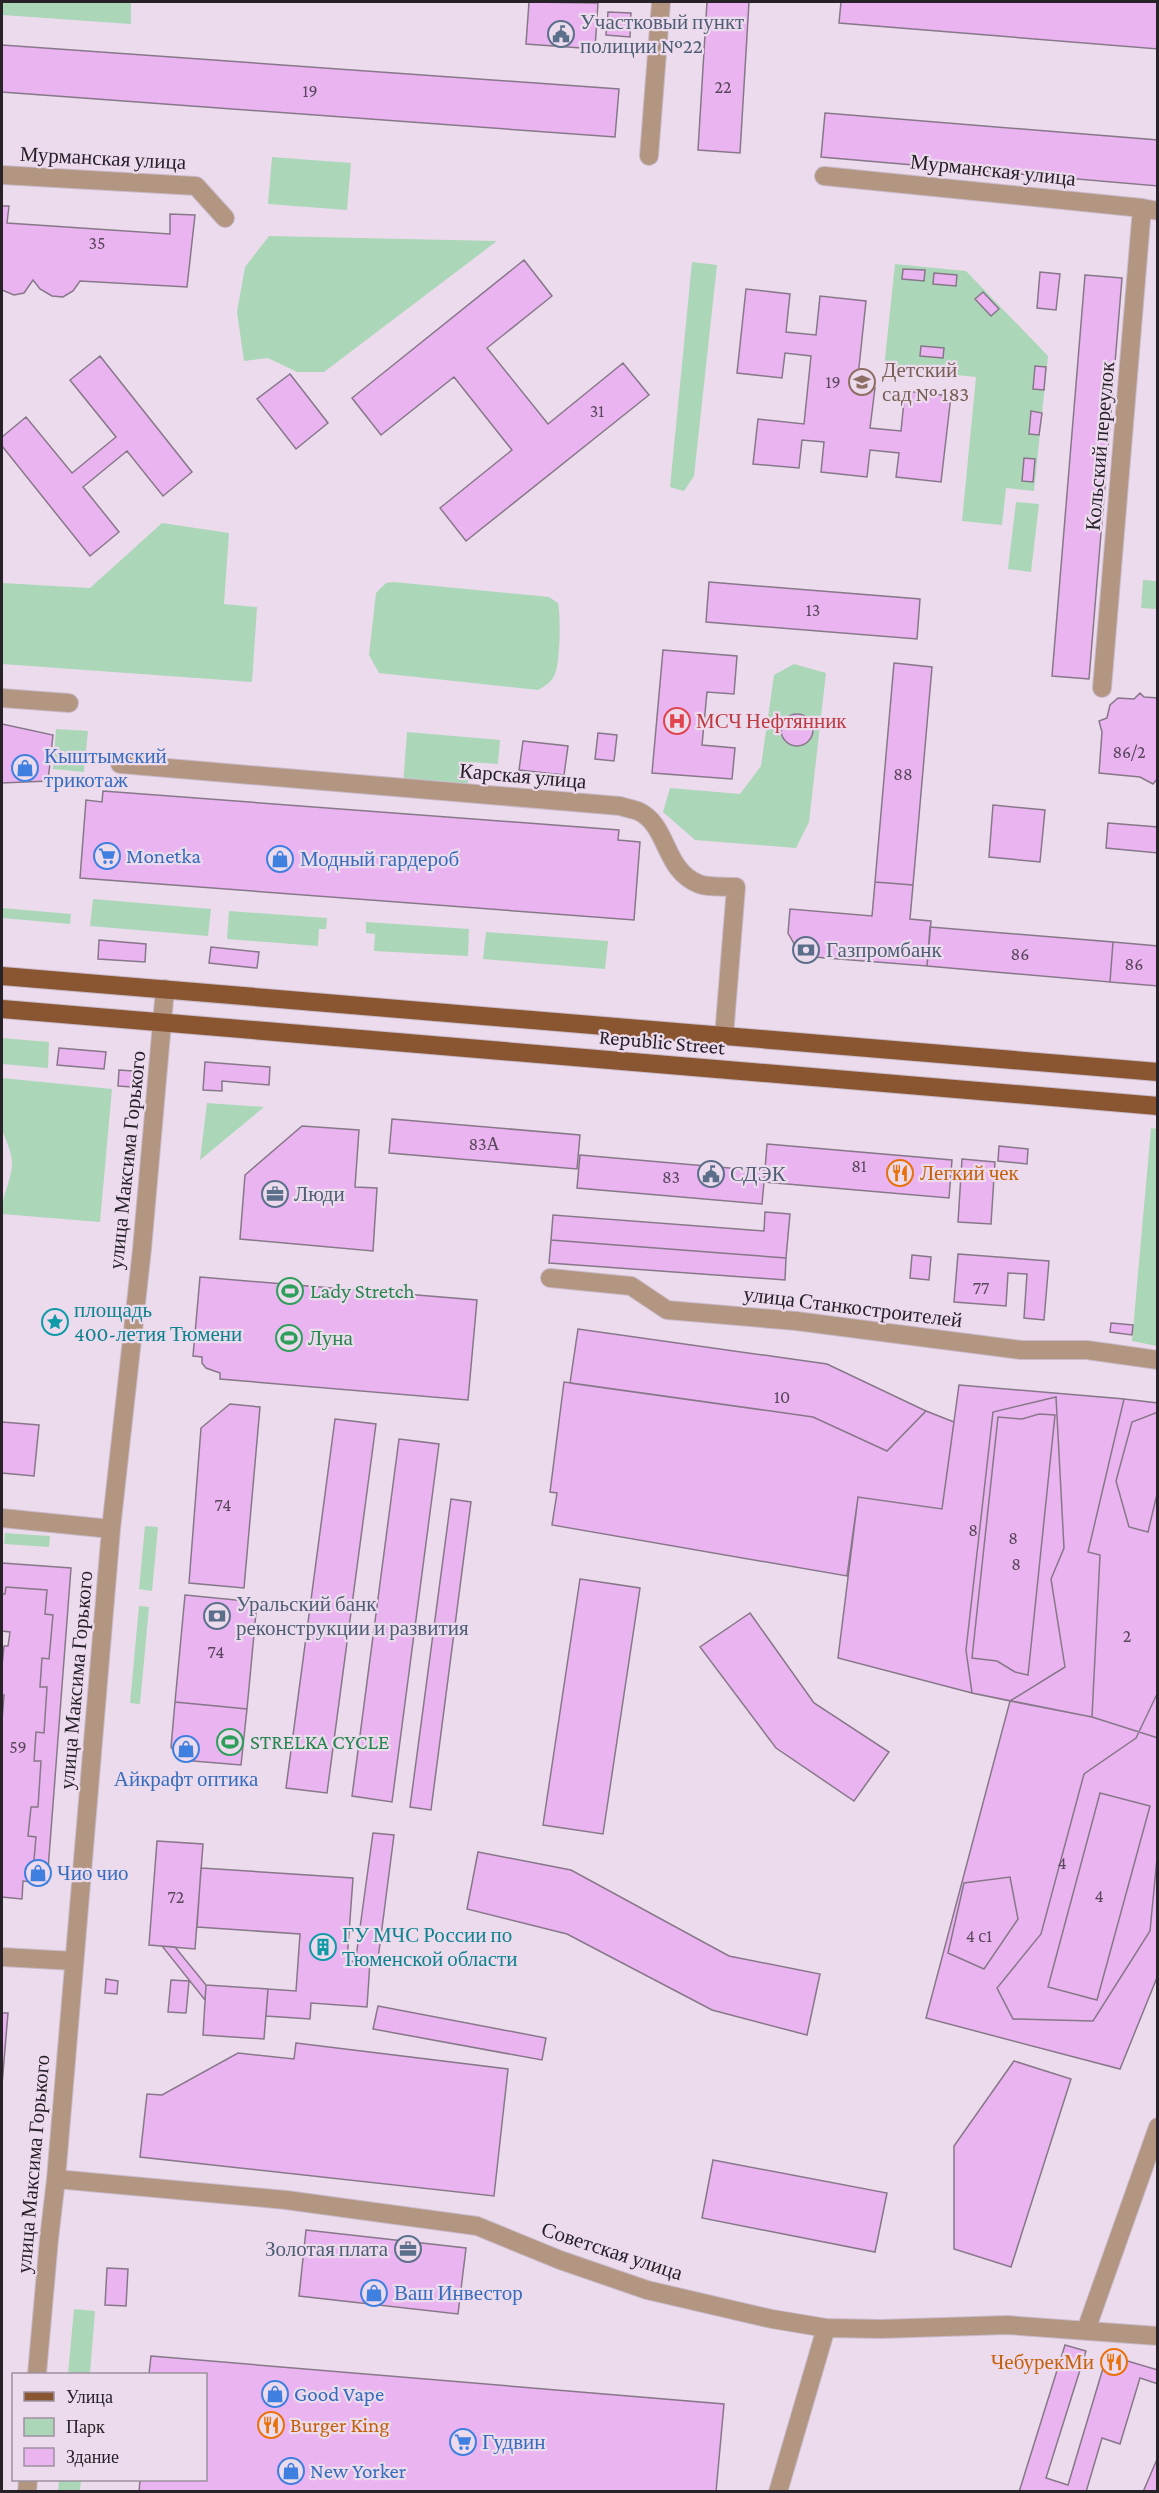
<svg xmlns="http://www.w3.org/2000/svg" width="1159" height="2493" font-family="'Crimson Pro',serif">
<style>
.green{fill:#abd7b8}
.building{fill:#eab4f0;stroke:#877889;stroke-width:1.5}
.lines{fill:none;stroke-linecap:round;stroke-linejoin:round}
.minor-casing{stroke:#c9baca;stroke-width:20}
.major-casing{stroke:#c9baca;stroke-width:20}
.minor{stroke:#b39682;stroke-width:18}
.major{stroke:#895631;stroke-width:18}
.labels{text-anchor:middle;stroke-width:4.5;stroke-linejoin:round;paint-order:stroke}
.number-label{font-size:18px;fill:#58465a}
.service-label{font-size:21px;fill:#4e5e75;stroke:#ecdbed;text-anchor:start}
.street-label{font-size:21px;fill:#272128;stroke:#ecdbed}
.education-label{font-size:21px;fill:#785e54;stroke:#ecdbed;text-anchor:start}
.health-label{font-size:21px;fill:#be3a42;stroke:#ecdbed;text-anchor:start}
.shop-label{font-size:21px;fill:#366cbe;stroke:#ecdbed;text-anchor:start}
.food-label{font-size:21px;fill:#c56008;stroke:#ecdbed;text-anchor:start}
.leisure-label{font-size:21px;fill:#27864d;stroke:#ecdbed;text-anchor:start}
.culture-label{font-size:21px;fill:#0d838f;stroke:#ecdbed;text-anchor:start}
</style>
<rect width="100%" height="100%" fill="#ecdbed"/>
<path class="green" d="M2,2H131V24L2,15Z
M272,157L351,163L347,210L268,204Z
M269,236L497,241L324,372H297L268,358L244,361L237,312L245,267Z
M692,262L717,265L694,476L684,491L670,487Z
M895,264L966,271L1048,356L1034,491L1006,488L1002,525L962,521L976,377L884,368Z
M1016,502L1039,504L1031,572L1008,569Z
M162,523L229,533L224,604L257,607L252,682L2,664V583L90,588Z
M1143,580L1157,581V609L1141,608Z
M394,582L549,597L558,603C561,616 560,663 555,674C552,682 545,686 538,690L379,673L369,655L376,593L386,583Z
M794,664L826,673L809,822L796,848L695,840L663,812L670,788L740,794L761,766L774,675Z
M56,729L88,731L84,772L53,769Z
M407,732L500,740L498,764L470,762L467,790L403,785Z
M93,899L211,909L208,936L90,926Z
M2,908L71,914L70,924L2,918Z
M229,911L327,918L326,929H319L318,946L227,939Z
M366,922L469,929L468,956L374,951L375,934L366,933Z
M486,932L608,941L605,969L483,959Z
M2,1038L49,1042L48,1068L2,1064Z
M2,1078L112,1089L100,1222L2,1214C1,1197 11,1182 12,1165C12,1151 6,1142 2,1129C0,1118 1,1092 2,1078Z
M207,1103L264,1107L200,1160Z
M1151,1128L1158,1129L1157,1346L1132,1341Z
M145,1526L158,1527L152,1591L139,1589Z
M5,1533L50,1536L49,1547L4,1544Z
M139,1606L149,1607L140,1704L130,1703Z
M74,2309L95,2311L90,2374H68Z
M59,2480H81L80,2491H58Z"/>
<path class="building" d="M529,2L598,3L595,49L526,44Z
M707,2H749L740,153L698,150Z
M841,2H1158V49L839,23Z
M608,12L631,13L630,37L606,35Z
M2,45L619,89L615,137L2,92Z
M825,113L1158,140V186L821,157Z
M2,206H9L7,223L170,234V214L195,215L187,287L80,281L73,291L63,297L52,296L40,289L33,280L24,293L14,295L2,290Z
M524,260L552,296L487,348L548,424L623,363L649,395L466,541L440,508L512,450L454,377L381,435L352,398Z
M903,269L925,270L924,281L902,279Z
M1040,272L1060,274L1056,310L1037,308Z
M934,273L957,275L956,286L933,284Z
M1085,275L1122,278L1089,679L1052,676Z
M746,289L790,294L786,332L816,335L820,296L866,301L857,386L875,388L870,428L901,431L905,391L951,396L941,482L896,477L899,453L870,450L867,477L821,472L824,442L802,440L799,468L753,464L758,419L804,424L811,356L785,353L782,378L737,373Z
M983,292L999,309L991,316L975,299Z
M921,346L944,348L943,358L920,356Z
M100,356L192,472L163,496L127,451L83,487L119,532L90,556L2,446V437L26,417L72,473L116,437L70,380Z
M1035,366L1046,367L1044,390L1033,389Z
M290,374L328,423L296,449L257,399Z
M1031,411L1042,413L1039,435L1029,434Z
M1024,458L1035,459L1033,482L1022,481Z
M709,582L920,599L917,639L706,622Z
M663,650L737,656L734,694L707,692L702,745L735,748L732,779L652,773Z
M894,663L932,667L913,885L875,882Z
M1140,693L1144,697L1158,698V778L1153,784L1140,777L1099,773L1102,732L1099,721L1107,718L1110,705L1118,698L1134,699Z
M781 730a16 16 0 1 1 32 0a16 16 0 1 1-32 0Z
M2,724L53,735L48,781L2,783Z
M598,733L617,735L614,761L595,759Z
M523,741L568,746L564,775L519,770Z
M103,791L619,830L618,840L640,842L634,920L80,878L86,800L102,802Z
M993,805L1045,810L1040,862L989,857Z
M1108,823L1158,827V853L1106,848Z
M875,882L913,885L910,919L931,921L927,966L801,956L788,933L790,909L872,916Z
M930,927L1113,942L1110,982L927,966Z
M99,940L146,944L145,962L98,959Z
M1113,942L1158,946V986L1110,982Z
M211,947L259,952L257,968L209,963Z
M59,1048L106,1052L104,1069L57,1065Z
M205,1062L270,1067L269,1085L222,1081V1091L203,1090Z
M119,1070L133,1071L132,1087L118,1086Z
M392,1119L580,1135L577,1169L389,1153Z
M302,1126L359,1130L355,1187L377,1188L373,1251L240,1239L245,1175Z
M767,1144L952,1160L949,1198L764,1182Z
M999,1146L1028,1149L1027,1164L998,1161Z
M580,1155L765,1171L762,1204L577,1188Z
M962,1159L995,1162L991,1224L958,1222Z
M765,1212L790,1214L786,1258L551,1240L553,1215L764,1231Z
M551,1240L786,1258L785,1280L549,1263Z
M958,1254L1049,1261L1044,1320L1024,1318L1027,1274L1008,1273L1006,1306L954,1302Z
M912,1255L931,1257L929,1280L910,1278Z
M200,1277L477,1300L468,1400L220,1379V1373L206,1368L202,1363V1357L193,1356Z
M1111,1323L1133,1325L1132,1335L1110,1332Z
M578,1329L827,1364L926,1411L887,1451L813,1417L570,1383Z
M564,1382L813,1417L887,1451L926,1411L954,1422L942,1509L858,1497L847,1576L552,1525L557,1493L550,1492Z
M959,1385L1124,1399L1088,1552L1100,1555L1092,1717L972,1693L838,1658L858,1497L942,1509Z
M1056,1397L1064,1548L1051,1579L1065,1667L1010,1701L972,1693L966,1650L993,1412Z
M1124,1399L1158,1403V1738L1092,1717L1100,1555L1088,1552Z
M230,1404L260,1407L244,1588L189,1583L201,1428Z
M1158,1412V1490L1148,1532L1129,1527L1116,1481L1132,1422Z
M1039,1414L1055,1415L1028,1675L1015,1672L997,1661L972,1658L998,1417L1022,1419Z
M335,1419L376,1424L327,1793L286,1788Z
M2,1422L39,1425L34,1476L2,1473Z
M399,1439L439,1444L392,1802L352,1796Z
M451,1499L471,1502L431,1810L410,1807Z
M2,1563L71,1568L47,1883L32,1882L36,1837L28,1836L31,1807H38L41,1761H34L36,1732L44,1733L47,1687H40L42,1658L49,1659L53,1615L45,1614L47,1590L6,1587L5,1594H2Z
M580,1579L640,1588L603,1834L543,1825Z
M6,1587L47,1590L45,1614L53,1615L49,1659L42,1658L40,1687H47L44,1733L36,1732L34,1761H41L38,1807H31L28,1836L36,1837L32,1882L23,1881L22,1899L2,1897V1721L4,1695H2V1666L4,1646H8L10,1632L2,1631V1594H5Z
M185,1595L257,1602L247,1709L175,1702Z
M750,1613L814,1703L889,1752L854,1801L776,1748L700,1647Z
M1158,1692V1848L1150,1931L1093,2021L1013,2019L997,1988L1041,1934L1084,1774L1136,1738Z
M1010,1701L1092,1717L1158,1738V1975L1120,2069L926,2018Z
M175,1702L247,1709L241,1765L181,1760L171,1747Z
M1100,1793L1150,1806L1097,2000L1048,1987Z
M373,1833L394,1835L378,1959L356,1957Z
M157,1841L203,1844L195,1949L149,1945Z
M478,1852L571,1870L729,1956L820,1974L807,2035L712,2010L567,1934L467,1909Z
M201,1868L353,1878L347,1961L370,1962L367,2007L311,2003L310,2019L266,2016L268,1989L296,1991L300,1934L197,1927Z
M1010,1877L1018,1919L984,1969L948,1953L964,1883Z
M162,1946L175,1947L206,1985L205,2000Z
M106,1979L118,1981L117,1994L105,1993Z
M171,1980L189,1981L186,2013L168,2012Z
M206,1985L268,1989L264,2039L203,2035Z
M378,2006L546,2038L542,2060L373,2029Z
M2,2013H8L2,2085Z
M296,2043L508,2069L494,2196L140,2157L147,2094L162,2095L238,2053L294,2059Z
M1014,2061L1071,2079L1011,2267L954,2249V2146Z
M713,2160L887,2193L875,2252L702,2218Z
M306,2230L466,2248L458,2314L299,2296Z
M107,2268L128,2269L126,2306L105,2305Z
M1065,2345L1086,2351L1046,2478L1068,2485L1107,2355L1158,2370V2384L1140,2378L1120,2444L1102,2438L1086,2492H1019Z
M151,2356L724,2404L716,2492H139L140,2480H206V2374H149Z
M1158,2457V2492H1143Z"/>
<g class="lines">
<defs>
<path id="minor" d="M649,156L661,2
M2,175L196,186L225,218
M824,176L1142,208L1158,211
M1102,688L1142,208
M2,698L69,703
M120,764L620,806C626,808 632,809 638,811C669,825 663,870 699,884C710,888 725,886 736,887L724,1036
M550,1278L631,1286L667,1310L796,1321L1021,1350H1087L1158,1360
M2,1518L111,1529
M2,1957L74,1961
M56,2179L286,2200L477,2226L560,2260L647,2290L772,2319L826,2328L881,2329L1007,2325L1158,2336
M1086,2330L1158,2127
M37,2374L49,2239L56,2179L111,1529L142,1249L165,989
M27,2492L28,2480
M778,2492L826,2328"/>
<path id="major" d="M2,976L1158,1072
M2,1009L1158,1106"/>
</defs>
<use href="#minor" class="minor-casing"/>
<use href="#major" class="major-casing"/>
<use href="#minor" class="minor"/>
<use href="#major" class="major"/>
</g>
<defs>
<symbol id="civic-ring" viewBox="-11 -11 22 22"><circle r="9.5" fill="#ecdbed" stroke="#5c6f8a" stroke-width="1.5"/><path d="M-.6-6.5H3V-4.5H.6V-3L4-1V1h2V6H-6V1h2V-1L-.6-3ZM-1.2 2.5V6h2.4V2.5Z" fill="#5c6f8a"/></symbol>
<symbol id="school-ring" viewBox="-11 -11 22 22"><circle r="9.5" fill="#ecdbed" stroke="#8d6e63" stroke-width="1.5"/><path d="M0-5L7-2L0 1L-7-2ZM-4 1L0 2.5L4 1V4Q0 6-4 4Z" fill="#8d6e63"/></symbol>
<symbol id="hospital-ring" viewBox="-11 -11 22 22"><circle r="9.5" fill="#ecdbed" stroke="#e0444e" stroke-width="1.5"/><path d="M-5-5h3v3.5h4V-5h3V5h-3V1.5h-4V5h-3Z" fill="#e0444e"/></symbol>
<symbol id="shop-ring" viewBox="-11 -11 22 22"><circle r="9.5" fill="#ecdbed" stroke="#3f7fe0" stroke-width="1.5"/><path d="M-5-2.5h2.3a2.7 3.5 0 0 1 5.4 0H5L5.5 6h-11ZM-1.5-2.5h3a1.5 2.3 0 0 0-3 0Z" fill="#3f7fe0"/></symbol>
<symbol id="supermarket-ring" viewBox="-11 -11 22 22"><circle r="9.5" fill="#ecdbed" stroke="#3f7fe0" stroke-width="1.5"/><path d="M-6-5.5h2.5l.6 2H6L4.5 2H-2.5L-4.4-4H-6ZM-1.5 3.2a1.3 1.3 0 1 0 .1 0ZM3 3.2a1.3 1.3 0 1 0 .1 0Z" fill="#3f7fe0"/></symbol>
<symbol id="bank-ring" viewBox="-11 -11 22 22"><circle r="9.5" fill="#ecdbed" stroke="#5c6f8a" stroke-width="1.5"/><path d="M-6-4H6V4H-6ZM0-2.3a2.3 2.3 0 1 0 0 4.6a2.3 2.3 0 1 0 0-4.6Z" fill="#5c6f8a"/></symbol>
<symbol id="restaurant-ring" viewBox="-11 -11 22 22"><circle r="9.5" fill="#ecdbed" stroke="#e8710a" stroke-width="1.5"/><path d="M-5-6h1v4h1v-4h1v4h1v-4h1v5L-1.5 .5V6h-2V.5L-5-1ZM5-6V6H3V1.5H1.5Q1.5-4 5-6Z" fill="#e8710a"/></symbol>
<symbol id="office-ring" viewBox="-11 -11 22 22"><circle r="9.5" fill="#ecdbed" stroke="#5c6f8a" stroke-width="1.5"/><path d="M-6-3h4V-5.5h4V-3h4V5H-6ZM-1-4.5V-3h2v-1.5ZM-6 0V1H6V0Z" fill="#5c6f8a"/></symbol>
<symbol id="stadium-ring" viewBox="-11 -11 22 22"><circle r="9.5" fill="#ecdbed" stroke="#2e9e5b" stroke-width="1.5"/><path d="M0-5a6.5 5 0 1 0 0 10a6.5 5 0 1 0 0-10ZM-3.5-1.8h7v3.6h-7Z" fill="#2e9e5b"/></symbol>
<symbol id="sight-ring" viewBox="-11 -11 22 22"><circle r="9.5" fill="#ecdbed" stroke="#0f9aa8" stroke-width="1.5"/><path d="M0-6L1.8-2.2L6-1.7L2.9 1.2L3.7 5.4L0 3.3L-3.7 5.4L-2.9 1.2L-6-1.7L-1.8-2.2Z" fill="#0f9aa8"/></symbol>
<symbol id="building-ring" viewBox="-11 -11 22 22"><circle r="9.5" fill="#ecdbed" stroke="#0f9aa8" stroke-width="1.5"/><path d="M-4-6H4V6H1V3H-1V6H-4ZM-2.5-4.3h1.7v1.8h-1.7ZM.8-4.3h1.7v1.8H.8ZM-2.5-1h1.7V.8h-1.7ZM.8-1h1.7V.8H.8Z" fill="#0f9aa8"/></symbol>
</defs>
<g fill-rule="evenodd">
<use href="#civic-ring" x="546" y="19" width="30" height="30"/>
<use href="#school-ring" x="847" y="367" width="30" height="30"/>
<use href="#hospital-ring" x="662" y="706" width="30" height="30"/>
<use href="#shop-ring" x="10" y="753" width="30" height="30"/>
<use href="#supermarket-ring" x="92" y="841" width="30" height="30"/>
<use href="#shop-ring" x="265" y="844" width="30" height="30"/>
<use href="#bank-ring" x="791" y="935" width="30" height="30"/>
<use href="#restaurant-ring" x="885" y="1158" width="30" height="30"/>
<use href="#civic-ring" x="696" y="1159" width="30" height="30"/>
<use href="#office-ring" x="260" y="1179" width="30" height="30"/>
<use href="#stadium-ring" x="275" y="1276" width="30" height="30"/>
<use href="#sight-ring" x="40" y="1307" width="30" height="30"/>
<use href="#stadium-ring" x="274" y="1323" width="30" height="30"/>
<use href="#bank-ring" x="202" y="1601" width="30" height="30"/>
<use href="#stadium-ring" x="215" y="1727" width="30" height="30"/>
<use href="#shop-ring" x="171" y="1734" width="30" height="30"/>
<use href="#shop-ring" x="23" y="1858" width="30" height="30"/>
<use href="#building-ring" x="308" y="1932" width="30" height="30"/>
<use href="#office-ring" x="393" y="2234" width="30" height="30"/>
<use href="#shop-ring" x="359" y="2278" width="30" height="30"/>
<use href="#restaurant-ring" x="1099" y="2347" width="30" height="30"/>
<use href="#shop-ring" x="260" y="2379" width="30" height="30"/>
<use href="#restaurant-ring" x="256" y="2410" width="30" height="30"/>
<use href="#supermarket-ring" x="448" y="2427" width="30" height="30"/>
<use href="#shop-ring" x="276" y="2456" width="30" height="30"/>
</g>
<g class="labels">
<g class="number-label">
<text x="723" y="93">22</text>
<text x="310" y="97">19</text>
<text x="97" y="249">35</text>
<text x="833" y="388">19</text>
<text x="597" y="417">31</text>
<text x="813" y="616">13</text>
<text x="1129" y="758">86/2</text>
<text x="903" y="780">88</text>
<text x="1020" y="960">86</text>
<text x="1134" y="970">86</text>
<text x="484" y="1150">83А</text>
<text x="859" y="1172">81</text>
<text x="671" y="1183">83</text>
<text x="981" y="1294">77</text>
<text x="782" y="1403">10</text>
<text x="223" y="1511">74</text>
<text x="973" y="1536">8</text>
<text x="1013" y="1544">8</text>
<text x="1016" y="1570">8</text>
<text x="1127" y="1642">2</text>
<text x="216" y="1658">74</text>
<text x="18" y="1753">59</text>
<text x="1062" y="1869">4</text>
<text x="1099" y="1902">4</text>
<text x="176" y="1903">72</text>
<text x="979" y="1942">4 с1</text>
</g>
<g class="service-label">
<text x="580" y="29">Участковый пункт<tspan x="580" dy="24">полиции №22</tspan></text>
<text x="826" y="957">Газпромбанк</text>
<text x="730" y="1181">СДЭК</text>
<text x="294" y="1201">Люди</text>
<text x="236" y="1611">Уральский банк<tspan x="236" dy="24">реконструкции и развития</tspan></text>
<text x="388" y="2256" text-anchor="end">Золотая плата</text>
</g>
<g class="street-label">
<text transform="translate(103 158) rotate(3)" y="7">Мурманская улица</text>
<text transform="translate(993 170) rotate(6)" y="7">Мурманская улица</text>
<text transform="translate(1100 446) rotate(-85)" y="7">Кольский переулок</text>
<text transform="translate(523 776) rotate(5)" y="7">Карская улица</text>
<text transform="translate(662 1042) rotate(5)" y="7">Republic Street</text>
<text transform="translate(127 1160) rotate(-84)" y="7">улица Максима Горького</text>
<text transform="translate(853 1307) rotate(7)" y="7">улица Станкостроителей</text>
<text transform="translate(76 1680) rotate(-85)" y="7">улица Максима Горького</text>
<text transform="translate(33 2164) rotate(-85)" y="7">улица Максима Горького</text>
<text transform="translate(612 2251) rotate(18)" y="7">Советская улица</text>
</g>
<g class="education-label">
<text x="882" y="377">Детский<tspan x="882" dy="24">сад № 183</tspan></text>
</g>
<g class="health-label">
<text x="696" y="728">МСЧ Нефтянник</text>
</g>
<g class="shop-label">
<text x="44" y="763">Кыштымский<tspan x="44" dy="24">трикотаж</tspan></text>
<text x="126" y="863">Monetka</text>
<text x="300" y="866">Модный гардероб</text>
<text x="186" y="1786" text-anchor="middle">Айкрафт оптика</text>
<text x="57" y="1880">Чио чио</text>
<text x="394" y="2300">Ваш Инвестор</text>
<text x="294" y="2401">Good Vape</text>
<text x="482" y="2449">Гудвин</text>
<text x="310" y="2478">New Yorker</text>
</g>
<g class="food-label">
<text x="920" y="1180">Легкий чек</text>
<text x="1094" y="2369" text-anchor="end">ЧебурекМи</text>
<text x="290" y="2432">Burger King</text>
</g>
<g class="leisure-label">
<text x="310" y="1298">Lady Stretch</text>
<text x="308" y="1345">Луна</text>
<text x="250" y="1749">STRELKA CYCLE</text>
</g>
<g class="culture-label">
<text x="74" y="1317">площадь<tspan x="74" dy="24">400-летия Тюмени</tspan></text>
<text x="342" y="1942">ГУ МЧС России по<tspan x="342" dy="24">Тюменской области</tspan></text>
</g>
</g>
<rect width="1159" height="2493" fill="none" stroke="#272128" stroke-width="6"/>
<rect x="12" y="2373" width="195" height="108" fill="#ecdbed" stroke="#9d919e" stroke-width="1.5"/>
<rect x="24" y="2392" width="30" height="9" fill="#895631" stroke="#9d919e" stroke-width="1.5"/>
<text x="66" y="2403" font-size="18" fill="#272128">Улица</text>
<rect x="24" y="2418" width="30" height="18" fill="#abd7b8" stroke="#9d919e" stroke-width="1.5"/>
<text x="66" y="2433" font-size="18" fill="#272128">Парк</text>
<rect x="24" y="2448" width="30" height="18" fill="#eab4f0" stroke="#9d919e" stroke-width="1.5"/>
<text x="66" y="2463" font-size="18" fill="#272128">Здание</text>
</svg>
